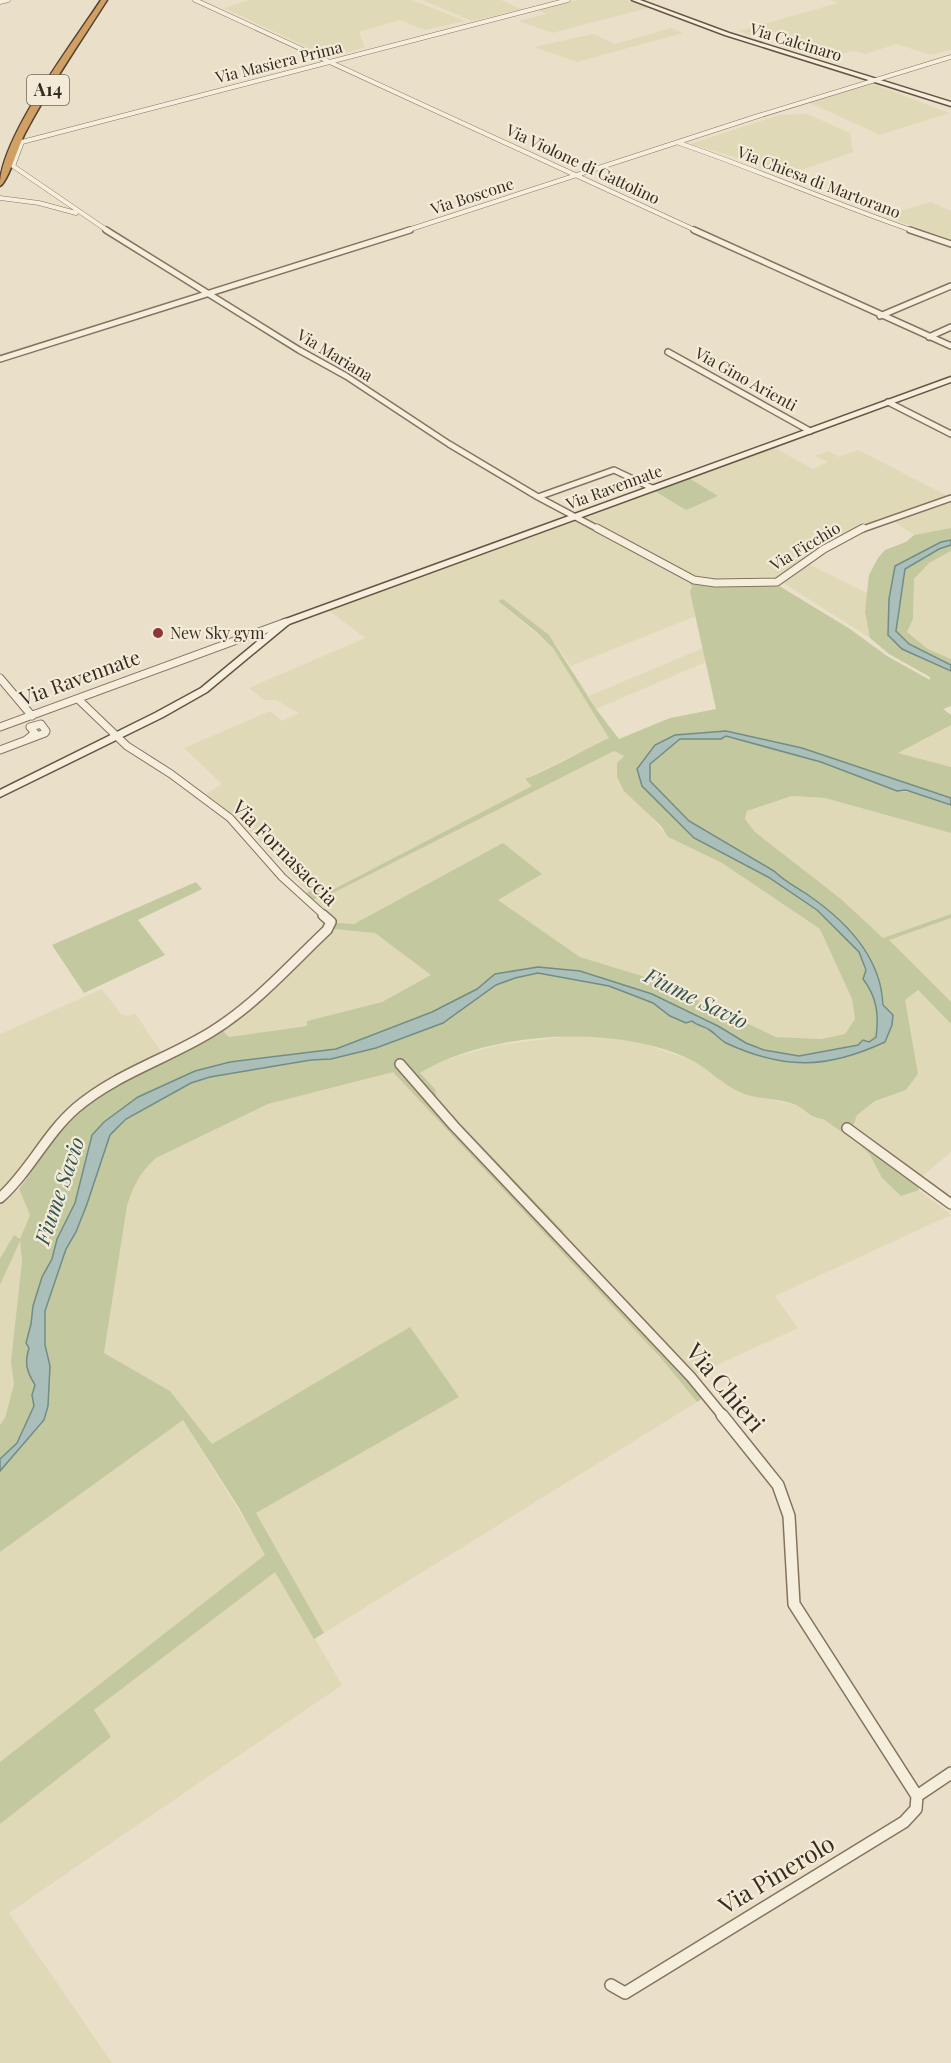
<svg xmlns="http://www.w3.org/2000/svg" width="951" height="2063" font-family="'Playfair Display',serif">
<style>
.farmland{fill:#dfd9b8}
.green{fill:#c3c89e}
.water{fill:#aabfb9;stroke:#718d86;stroke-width:1.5}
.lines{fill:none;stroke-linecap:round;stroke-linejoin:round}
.minor-far4-casing{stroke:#857360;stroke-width:5}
.minor-far3-casing{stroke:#857360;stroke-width:8}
.minor-far2-casing{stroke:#857360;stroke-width:9}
.minor-far1-casing{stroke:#857360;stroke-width:12}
.minor-casing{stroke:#857360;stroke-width:14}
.secondary-casing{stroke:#675543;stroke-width:3}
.motorway-casing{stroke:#544233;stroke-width:3}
.minor-far4{stroke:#f6eedc;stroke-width:4}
.minor-far3{stroke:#f6eedc;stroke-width:5}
.minor-far2{stroke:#f6eedc;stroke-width:7}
.minor-far1{stroke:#f6eedc;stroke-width:9}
.minor{stroke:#f6eedc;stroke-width:11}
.secondary{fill:#f6eedc;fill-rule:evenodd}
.motorway{fill:#d0a064;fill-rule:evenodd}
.poi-dot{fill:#8e3637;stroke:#f3ebd8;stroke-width:2}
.labels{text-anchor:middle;stroke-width:4.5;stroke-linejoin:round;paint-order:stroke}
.far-street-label{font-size:16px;fill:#372c22;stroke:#f3ebd8}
.far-poi-label{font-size:16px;fill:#372c22;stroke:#f3ebd8;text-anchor:start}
.shield{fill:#f3ebd8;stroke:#6f6559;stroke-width:1.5}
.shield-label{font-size:18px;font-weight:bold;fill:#372c22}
.street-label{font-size:20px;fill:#372c22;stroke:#f3ebd8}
.water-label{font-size:21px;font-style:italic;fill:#335553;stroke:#f3ebd8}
.near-street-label{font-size:24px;fill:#372c22;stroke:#f3ebd8}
</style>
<rect width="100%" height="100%" fill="#eae0c9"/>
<path class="farmland" d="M249,0H412L465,21L425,30L400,20L359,32L365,47L330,58L224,8Z
M422,0H501L521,9L472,21Z
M578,0H626L648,8L552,33L519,21L546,14L537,9Z
M831,0H951V50L931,55L896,44L866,54L853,51L821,59L776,45L794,40L774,32L752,36L739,31L838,3Z
M671,28L683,33L577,62L534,47L593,34L615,44Z
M872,84H873L949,113L880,135L810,103Z
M807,114L850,133L853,152L782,177L738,158L690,144L779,115Z
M931,202L951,211V239L882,216Z
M773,447L813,469L828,462L815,456L828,451L839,457L858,450L950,497L865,525L844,535L776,581L699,580L579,518L653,490L717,496L689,478Z
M951,499V528L914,535L889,518Z
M575,519L687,579L692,587L690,592L696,616L571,666L549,635L503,599L498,601L553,648L609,738L525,779L533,786L329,891L323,885L308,892L243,824L206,794L222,784L184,748L270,711L282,721L299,713L276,700H264L249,688L365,638L327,609Z
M951,551V659L928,649L907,632L913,619L914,579L929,563Z
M806,563L867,593L865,612L870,638L780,581Z
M703,648L706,662L596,709L589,696Z
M951,725V767L897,753Z
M614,751L624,756L617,763V777L668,837L722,863L820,929L852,999L855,1019L845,1034L822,1039L776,1037L655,980L580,957L497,899L504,843L354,924L338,923L311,900L331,894Z
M792,796L825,798L951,833V914L883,938L841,899L755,832L745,820L747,811Z
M951,918V1002L950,1003L888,940Z
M332,925L334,929L375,933L432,975L382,1002L307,1021V1026L229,1037L221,1029Z
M102,989L121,1014L128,1016L135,1013L164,1056L73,1107L56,1122L13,1186L0,1198V1034Z
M917,990L951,1024V1152L919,1179L852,1131L857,1115L875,1101L906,1090L918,1074L904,1000Z
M569,1036L608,1037L642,1043L691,1060L744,1094L796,1105L816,1119H823L859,1144L870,1155L882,1178L901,1196L919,1190L951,1215L775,1296L798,1328L695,1375L561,1235L564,1232L437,1099L435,1089L419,1073L438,1062L497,1045Z
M393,1071L660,1357L697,1402L324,1633L256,1513L458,1397L410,1328L212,1444L170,1391L104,1353L127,1206L133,1185L145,1167L156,1158L268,1104Z
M19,1189L30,1215L20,1239L22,1261L12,1362L14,1384L5,1418L0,1425V1285L14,1235L0,1257V1202Z
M183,1420L266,1555L0,1762V1552Z
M275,1571L342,1685L9,1913L112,2063H0V1824L111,1737L93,1711Z"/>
<path class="green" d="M689,478L718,496L686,510L653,490Z
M951,528V540L941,542L895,566L889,599L888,635L902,649L951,671V706L943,709L951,715V725L898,753L951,767V798L802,748L726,731L675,735L655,746L642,786L694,838L769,877L817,910L859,952L866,970L863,979C877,997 878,1015 876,1037L869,1042L799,1056L764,1050L746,1043L718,1026L652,994L580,971L538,967L495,974L477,989L432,1012L336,1049L230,1062L195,1071L138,1097L92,1135L75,1203L57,1239L52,1259L42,1277L33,1306L31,1324L26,1343L29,1348C24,1363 27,1372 35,1385L32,1395L35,1406L17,1443L0,1459V1425L5,1418L14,1384L11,1362L22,1261L20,1241L0,1285V1258L14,1235L20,1239L30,1215L19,1189L38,1163L58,1129L97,1095L221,1029L229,1037L307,1026V1021L382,1002L431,975L375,933L334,929L332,925L338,923L354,924L503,843L542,874L498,900L580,957L655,980L776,1037L821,1039L845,1034L855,1019L852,999L820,929L722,863L668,837L661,826L624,791L617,777V763L624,756L614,751L331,894L311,900L304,894L323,885L330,891L532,786L525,779C553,768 581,751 609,738L553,648L535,631L498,601L503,599L549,635L596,709L619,739L670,718L716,709L690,592L692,587L687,579L776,584L850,629L887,656L930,680V677L889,654L870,638L865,612L867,593L869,575L878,558L885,550L906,542L914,535Z
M951,545V551L929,563L914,579L913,619L907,632L928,649L951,659V665L909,644L896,631L905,569L939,549Z
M726,736L821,762L897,791L914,792L951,805V833L825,798L792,796L747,811L745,819L755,832L841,899L883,938L951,914V918L889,940L951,1002V1024L918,990L905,1000L918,1074L906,1090L875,1101L857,1115L852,1130L919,1179V1190L901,1196L882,1178L870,1155L859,1144L823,1119C812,1119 806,1110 796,1105C779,1098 759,1100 742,1093C722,1085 708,1068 689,1059C615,1024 489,1031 420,1073L435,1089L437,1099L564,1232L561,1234L685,1364L711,1393L697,1402L660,1357L393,1072L268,1104L156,1158C140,1172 133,1186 127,1206L104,1353L170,1391L212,1444L410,1327L459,1397L256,1513L324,1633L314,1639L275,1572L94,1710L111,1737L0,1824V1762L265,1555L239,1508L183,1420L0,1552V1471L44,1420L48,1406L50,1366L45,1345V1311L66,1249L76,1232L87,1204L110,1135L126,1119L191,1083L210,1077L311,1060L331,1059L376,1048L443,1023L496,985L515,978L538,973L609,986L653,1003L670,1016L686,1022L692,1021C697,1026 702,1025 708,1029C714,1033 719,1039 726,1043C784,1070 827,1069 885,1042C884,1026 886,1006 882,991C871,946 846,925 811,897C799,888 785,882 774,871L689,821L650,781V764L680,739Z
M196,882L202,889L138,920L165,955L84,993L52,945Z"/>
<path class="water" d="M951,540V545L939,549L905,569L896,631L909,644L951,665V671L902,649L888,635L889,599L895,566L941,542Z
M726,731L802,748L951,798V805L906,790L897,791L821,762L726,736L721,739H680L650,764V781L689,821L774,871C784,881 796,887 808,895C846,921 881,956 883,1005L893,1015L892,1025L885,1042C827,1069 784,1070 726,1043C719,1039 715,1033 708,1029C702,1025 697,1026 692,1021L686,1023L670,1016L653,1003L609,986L538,973L515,978L496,985L443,1023L376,1048L331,1059L311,1060L210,1077L191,1083L126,1119L110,1135L87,1204L76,1232L66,1249L45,1311V1345L50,1366L48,1406L44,1420L0,1471V1459L17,1443L34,1406L32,1395L35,1385C27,1372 24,1363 29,1348L26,1343L31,1324L33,1306L42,1277L52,1259L57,1239L75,1203L92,1135L104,1122L138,1097L195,1071L230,1062L336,1049L432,1012L477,989L495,974L538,967L580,971L652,994L718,1026L746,1043L764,1050L799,1056L858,1045L863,1040L869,1042L876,1037C879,1015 877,997 863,979L866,970L859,952L817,910L768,877L694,838L642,786L637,769L655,745L675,735Z"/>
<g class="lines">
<defs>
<path id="minor-far4" d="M195,0L697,231
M0,2L8,0
M679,143C758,170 835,204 914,231
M0,198L39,203L76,213
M108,231L13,166L22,142L568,0
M405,231L758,116L951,57"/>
<path id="minor-far3" d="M106,230L299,350L346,376L449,444L538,497L600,530
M694,230L951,346
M910,230L951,244
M880,316L951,286
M929,337L951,327
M668,352L810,431
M0,359L410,230
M888,402L951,434
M538,497L614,470L652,488
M860,530L951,498"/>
<path id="minor-far2" d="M597,528L694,580L715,583L777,582L824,549L863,528
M0,678L32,716
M78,699L127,746L171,774L230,818L282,877L325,916
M0,727L286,622
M0,750L45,733L46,731L41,724L30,727L35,733L26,740"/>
<path id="minor-far1" d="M400,1064L454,1126L691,1377L723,1416
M847,1128L951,1204
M0,1198C30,1171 46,1134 76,1108C116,1074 167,1059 211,1032C255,1005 290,965 327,930L331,922L323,915"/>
<path id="minor" d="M722,1415L778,1485L789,1516L794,1604L917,1796
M611,1985L625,1993L904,1822L916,1809L917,1796L951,1773"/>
<path id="secondary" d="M632,0H640L729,33L951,102V106L725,35Z
M951,377V382L289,624L207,692L163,717L0,797V790L155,713L201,688L283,620Z"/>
<path id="motorway" d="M101,0H107C79,44 49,87 25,133C19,144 8,182 0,186C0,138 73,43 101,0Z"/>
</defs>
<use href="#minor-far4" class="minor-far4-casing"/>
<use href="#minor-far3" class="minor-far3-casing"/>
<use href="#minor-far2" class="minor-far2-casing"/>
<use href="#minor-far1" class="minor-far1-casing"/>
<use href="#minor" class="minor-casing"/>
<use href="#secondary" class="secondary-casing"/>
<use href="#motorway" class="motorway-casing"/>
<use href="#minor-far4" class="minor-far4"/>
<use href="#minor-far3" class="minor-far3"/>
<use href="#minor-far2" class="minor-far2"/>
<use href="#minor-far1" class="minor-far1"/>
<use href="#minor" class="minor"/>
<use href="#secondary" class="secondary"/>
<use href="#motorway" class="motorway"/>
</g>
<circle class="poi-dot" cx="158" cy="633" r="6"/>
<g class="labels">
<g class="far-street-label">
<text transform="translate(796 42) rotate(17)" y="6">Via Calcinaro</text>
<text transform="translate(279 62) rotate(-14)" y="6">Via Masiera Prima</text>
<text transform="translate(583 164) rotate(25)" y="6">Via Violone di Gattolino</text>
<text transform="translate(819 182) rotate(21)" y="6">Via Chiesa di Martorano</text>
<text transform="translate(472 196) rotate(-18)" y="6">Via Boscone</text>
<text transform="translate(335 355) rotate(31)" y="6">Via Mariana</text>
<text transform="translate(746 379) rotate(29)" y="6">Via Gino Arienti</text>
<text transform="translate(614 487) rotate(-20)" y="6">Via Ravennate</text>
<text transform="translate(805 546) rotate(-31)" y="6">Via Ficchio</text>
</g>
<g class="far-poi-label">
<text x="170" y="639">New Sky gym</text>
</g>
<rect class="shield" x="27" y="75" width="42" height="30" rx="4.5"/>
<g class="shield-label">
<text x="48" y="96">A14</text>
</g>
<g class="street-label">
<text transform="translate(80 678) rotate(-20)" y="7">Via Ravennate</text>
<text transform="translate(285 853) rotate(45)" y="7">Via Fornasaccia</text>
</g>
<g class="water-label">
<text transform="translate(696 999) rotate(26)" y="7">Fiume Savio</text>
<text transform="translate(60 1191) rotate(-71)" y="7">Fiume Savio</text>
</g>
<g class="near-street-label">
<text transform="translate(725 1388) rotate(50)" y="8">Via Chieri</text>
<text transform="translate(777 1875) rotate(-31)" y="8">Via Pinerolo</text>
</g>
</g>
</svg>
